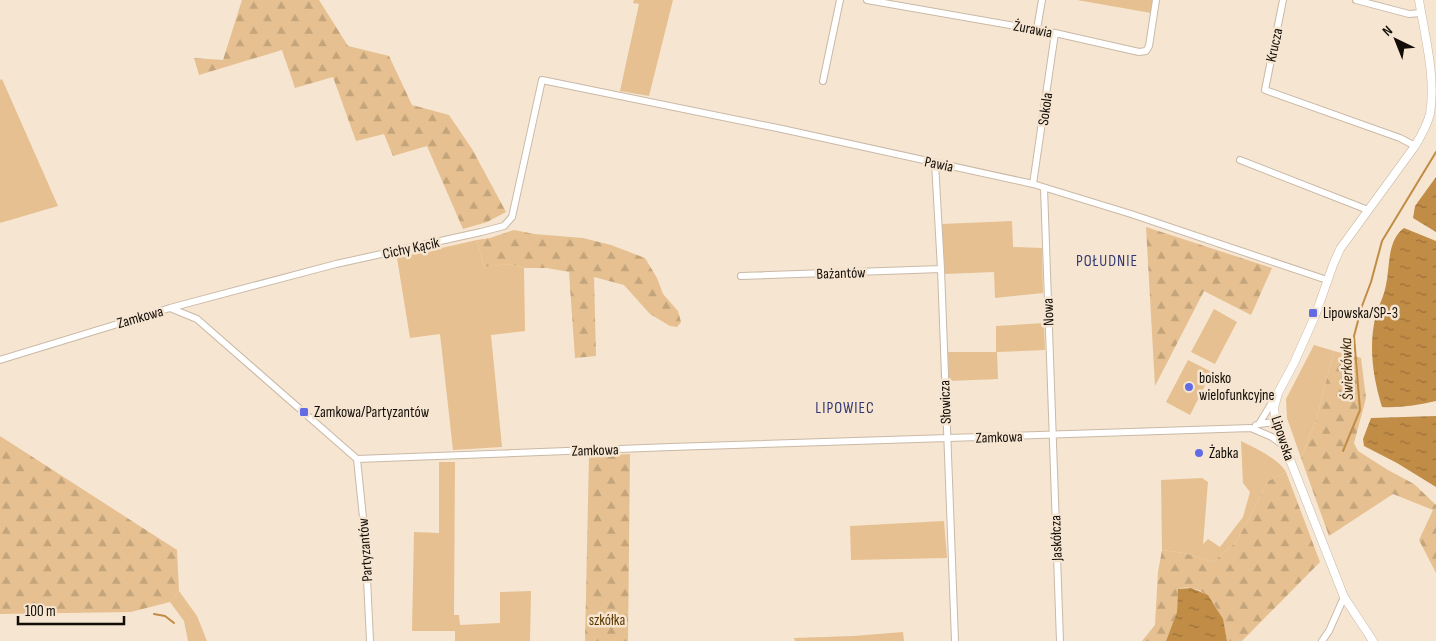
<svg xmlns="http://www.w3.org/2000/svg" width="1436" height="641" font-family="'Sofia Sans Condensed',sans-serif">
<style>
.green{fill:#e6c090}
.forest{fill:url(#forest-firs)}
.water{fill:url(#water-ripples)}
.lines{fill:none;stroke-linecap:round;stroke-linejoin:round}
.stream{stroke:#c18c46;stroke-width:2}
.minor-casing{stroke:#c9b9a6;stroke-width:8}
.tertiary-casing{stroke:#c9b9a6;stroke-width:9}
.minor{stroke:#fff;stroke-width:6}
.tertiary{stroke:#fff;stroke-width:8}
.poi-dot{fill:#616be3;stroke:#f6e5d1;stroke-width:2}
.labels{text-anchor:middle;stroke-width:5;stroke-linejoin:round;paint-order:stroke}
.street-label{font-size:15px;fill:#120d07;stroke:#f6e5d1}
.poi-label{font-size:15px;fill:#120d07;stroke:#f6e5d1;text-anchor:start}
.park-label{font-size:15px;fill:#5e3a00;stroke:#f6e5d1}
.neighbourhood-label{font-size:16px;letter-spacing:1px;fill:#313772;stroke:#f6e5d1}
.water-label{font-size:16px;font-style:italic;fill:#3a2405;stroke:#f6e5d1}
</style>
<defs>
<pattern id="forest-firs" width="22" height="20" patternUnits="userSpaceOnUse" patternTransform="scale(1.25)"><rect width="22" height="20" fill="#e6c090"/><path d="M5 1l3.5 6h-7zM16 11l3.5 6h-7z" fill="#c4a47b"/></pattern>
<pattern id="water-ripples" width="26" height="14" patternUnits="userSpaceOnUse" patternTransform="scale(1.25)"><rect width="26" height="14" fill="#c18c46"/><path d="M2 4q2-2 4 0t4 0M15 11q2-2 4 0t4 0" fill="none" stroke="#9b7138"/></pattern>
</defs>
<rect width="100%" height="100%" fill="#f6e5d1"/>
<path class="green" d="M634,0H673L649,96L620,91L639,4L633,3Z
M1077,0H1153L1151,13Z
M2,79L58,206L0,223V80Z
M1012,221L1013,247L1042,248L1043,293L995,298L994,272L945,274L942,224Z
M477,240L484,267L510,264L524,268L525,331L491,335L502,447L453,450L440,334L410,338L397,258Z
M1214,309L1237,322L1215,364L1191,352Z
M1044,323L1045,350L997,352L998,379L949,381L948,352H996V326Z
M1314,345L1334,351L1317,417L1301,458L1287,418L1286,399Z
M1188,360L1212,372L1190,415L1166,402Z
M1241,441C1255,448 1279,459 1286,472L1268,481L1250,517L1236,542L1213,562L1184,553L1162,550L1161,480L1202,478L1208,482L1203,544L1208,539L1220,547L1243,517L1250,492L1243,483Z
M439,462H455L454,615H459L460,625L500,623V592L531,591L530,641H455V631H412L414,532L439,533Z
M944,521L947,558L851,560L850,526Z
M179,591L197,616L207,641H188L184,621L170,602Z
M903,632L904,641H795L794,638L854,636Z"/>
<path class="forest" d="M242,0H319L348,46L389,56L412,105L449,115L472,149L506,212L487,222L463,229L427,146L393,156L384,134L356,141L333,77L295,88L282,50L199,75L194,58L223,60Z
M1146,227L1272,268L1251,315L1204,291L1155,386Z
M514,230L534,234L583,238L611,245L645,258L657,278L663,294L678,311L681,322L677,327L670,326L650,314L624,285L594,277L596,356L575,358L569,272L547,268H524L510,264L484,267L477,240L490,238Z
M1334,351L1361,358L1366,398L1354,443L1358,451L1388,470L1414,484L1436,505V573L1419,540L1433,510L1393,494L1329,536L1301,458L1317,417Z
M0,436L177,550L179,591L170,602L131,612L0,614Z
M630,454L628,641H585L589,456Z
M1286,472L1320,562L1242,641H1227C1224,621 1214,590 1190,588C1186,587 1182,588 1178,589L1177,612L1166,641H1142L1155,625L1158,572L1162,550L1184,553L1213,562L1236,542L1250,517L1268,481Z"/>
<path class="water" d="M1436,177V232L1413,218L1415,206Z
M1404,228L1436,241V401C1418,405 1400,408 1382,407C1373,378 1368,345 1376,315C1379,305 1384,296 1386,285C1390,267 1387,240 1404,228Z
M1436,416V487L1397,463L1364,446L1363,439L1371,418Z
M1191,588L1208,595L1223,619L1227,641H1166L1177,612L1178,589Z"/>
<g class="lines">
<path class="stream" d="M1343,451L1360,410L1354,336L1362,306L1371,282L1382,241L1436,152
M154,614L165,616L174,623"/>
<defs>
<path id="minor" d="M867,0L1055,33L1139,52L1146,51L1149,46L1156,0
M1283,0L1265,90L1400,138L1415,146
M1356,0L1409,14L1421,13
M1037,29L1042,0
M823,81L840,0
M1240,160L1368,210
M935,163L941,269L955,641
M1033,184L1055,33
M1044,188L1060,641
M741,276L941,269
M170,308L336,264L481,232L504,226L512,217L542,80L782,129L1033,184L1131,214L1327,280
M0,360L170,308L197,319L357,459L671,447L1251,428L1272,437L1284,446
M1259,424L1276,396
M1256,425L1259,424L1275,422
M357,459L365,537L370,641
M1322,641L1329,631L1344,597"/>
<path id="tertiary" d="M1373,641L1344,597L1276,424L1274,408L1278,393L1294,363L1315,316L1333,265L1340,249L1415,146C1421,136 1427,125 1430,114C1436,77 1425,37 1419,0"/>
</defs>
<use href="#minor" class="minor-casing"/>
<use href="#tertiary" class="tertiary-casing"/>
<use href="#minor" class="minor"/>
<use href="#tertiary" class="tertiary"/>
</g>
<g class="poi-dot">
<rect x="1308" y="308" width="10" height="10" rx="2.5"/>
<circle cx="1189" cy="387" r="5"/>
<rect x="299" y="407" width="10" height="10" rx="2.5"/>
<circle cx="1199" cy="453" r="5"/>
</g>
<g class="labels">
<g class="street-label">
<text transform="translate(1033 29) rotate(11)" y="5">Żurawia</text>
<text transform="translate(1274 45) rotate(-78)" y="5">Krucza</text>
<text transform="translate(1045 109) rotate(-82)" y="5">Sokola</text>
<text transform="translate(939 164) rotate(12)" y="5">Pawia</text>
<text transform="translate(411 248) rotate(-12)" y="5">Cichy Kącik</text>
<text transform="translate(841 273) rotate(-2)" y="5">Bażantów</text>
<text transform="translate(1048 312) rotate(-92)" y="5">Nowa</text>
<text transform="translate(140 317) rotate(-16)" y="5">Zamkowa</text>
<text transform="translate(945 402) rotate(-92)" y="5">Słowicza</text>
<text transform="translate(999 437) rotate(-2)" y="5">Zamkowa</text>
<text transform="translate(1283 438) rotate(72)" y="5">Lipowska</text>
<text transform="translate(595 450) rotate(-2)" y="5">Zamkowa</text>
<text transform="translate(1056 538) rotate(-92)" y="5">Jaskółcza</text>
<text transform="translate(365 550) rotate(-94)" y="5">Partyzantów</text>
</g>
<g class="poi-label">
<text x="1323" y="318">Lipowska/SP-3</text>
<text x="1199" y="383">boisko<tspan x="1199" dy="17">wielofunkcyjne</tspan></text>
<text x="314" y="417">Zamkowa/Partyzantów</text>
<text x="1209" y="458">Żabka</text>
</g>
<g class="park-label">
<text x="607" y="625">szkółka</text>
</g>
<g class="neighbourhood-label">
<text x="1107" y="266">POŁUDNIE</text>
<text x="845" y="413">LIPOWIEC</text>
</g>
<g class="water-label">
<text transform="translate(1346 369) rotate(-92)" y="6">Świerkówka</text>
</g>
</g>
<g transform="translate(1396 40) rotate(317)" stroke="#f6e5d1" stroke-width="4" paint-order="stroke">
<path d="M0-4L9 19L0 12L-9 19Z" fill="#120d07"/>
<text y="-8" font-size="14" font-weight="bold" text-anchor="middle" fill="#120d07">N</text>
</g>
<path d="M18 616v8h106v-8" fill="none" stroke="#120d07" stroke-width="2.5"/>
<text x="25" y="616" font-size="15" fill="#120d07" stroke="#f6e5d1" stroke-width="4" paint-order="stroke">100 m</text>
</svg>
